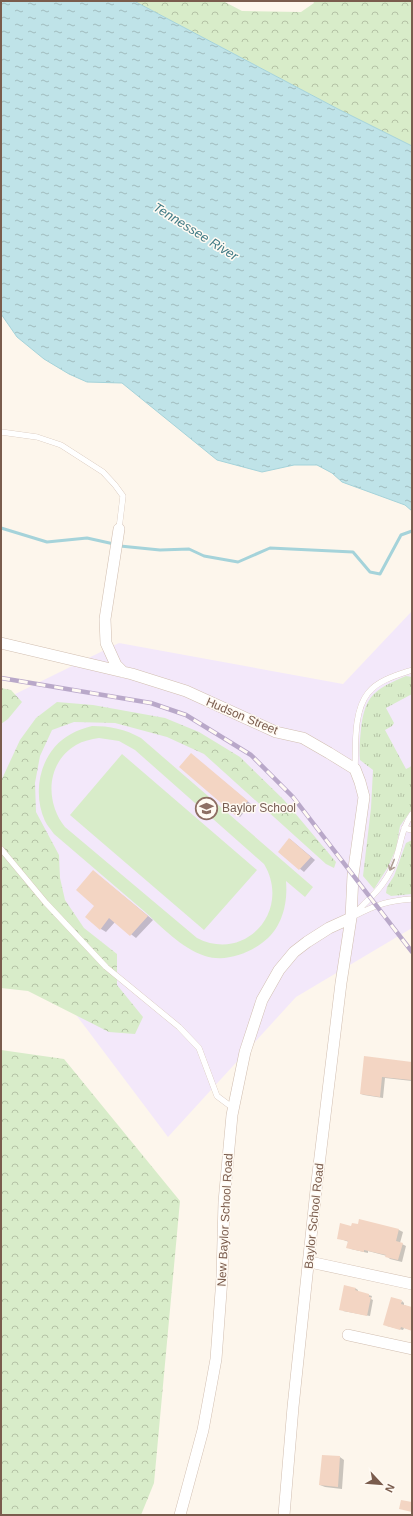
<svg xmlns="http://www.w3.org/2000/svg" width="413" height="1516" font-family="Arial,sans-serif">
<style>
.education{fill:#f3e8fa}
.grass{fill:url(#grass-tufts)}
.forest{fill:url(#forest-crowns)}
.garden{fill:#d8ecc9;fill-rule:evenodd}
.water{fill:url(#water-ripples);stroke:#a5d3da}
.shadow{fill:#0003}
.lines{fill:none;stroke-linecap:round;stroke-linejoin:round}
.stream{stroke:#a5d3da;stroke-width:3}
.building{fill:#f3d5c3}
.lane-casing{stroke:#d1beb0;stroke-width:6}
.street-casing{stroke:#d1beb0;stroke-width:12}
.lane{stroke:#fff;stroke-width:5.5}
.street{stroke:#fff;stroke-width:11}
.rail-casing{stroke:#b9a8c9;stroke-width:4.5}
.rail{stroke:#fffaf3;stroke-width:3;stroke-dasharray:9;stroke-linecap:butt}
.oneway{stroke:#af9d94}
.labels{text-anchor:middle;stroke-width:3;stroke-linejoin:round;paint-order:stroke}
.street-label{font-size:12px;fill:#7a5c4d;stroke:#fffaf3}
.education-label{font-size:12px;fill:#785e54;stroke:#fffaf3;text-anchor:start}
.water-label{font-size:13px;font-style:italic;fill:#437c86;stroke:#fffaf3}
</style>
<defs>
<pattern id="grass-tufts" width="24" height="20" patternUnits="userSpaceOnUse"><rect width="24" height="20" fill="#d8ecc9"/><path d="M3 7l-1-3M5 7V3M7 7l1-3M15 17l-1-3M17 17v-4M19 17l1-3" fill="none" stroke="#b4c2a5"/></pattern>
<pattern id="forest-crowns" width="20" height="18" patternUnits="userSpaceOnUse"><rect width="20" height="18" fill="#d8ecc9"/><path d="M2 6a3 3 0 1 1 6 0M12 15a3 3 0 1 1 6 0" fill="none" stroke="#b4c2a5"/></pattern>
<pattern id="water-ripples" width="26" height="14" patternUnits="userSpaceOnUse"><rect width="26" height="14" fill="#bfe3e8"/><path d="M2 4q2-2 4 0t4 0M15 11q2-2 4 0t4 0" fill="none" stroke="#a0bbbe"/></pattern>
</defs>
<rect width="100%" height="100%" fill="#fdf6ec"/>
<path class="education" d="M412,611V928L296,997L168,1137L1,915V701L119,643L343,684Z"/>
<path class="grass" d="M406,676L412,677V694L386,708L394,723L392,726L385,730L406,769L412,766V809L400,826L396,849L388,867L374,889L363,876L371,808L373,770L360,760C359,750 360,739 361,729C365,694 376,689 406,676Z
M412,840V894L391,896L386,893L387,887L394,876L406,843Z"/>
<path class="forest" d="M134,1H223L242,11L301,12L314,3L313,1H412V146L338,109Z
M1,688L11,690L22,702L8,719L1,724Z
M57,702L93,705L165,718L199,732L240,757L284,800L336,862L334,868L326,864L204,754L167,737L115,723L74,722L52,730L40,756L35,783L36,812L59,855L60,878L65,900L84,928L117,954V985L143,1017L135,1034L109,1032L28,991L1,988V781L20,740L36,718Z
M1,1050L64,1059L180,1201L154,1483L141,1515H1Z"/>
<path class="garden" d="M92,726C110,726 125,729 141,738L313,887L305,897L286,881C288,904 282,929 262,943C246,955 224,962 205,956C181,948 162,927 144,911C114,885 84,860 54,834C51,830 47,825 45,821C31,790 41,750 71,734C78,730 85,728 92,726ZM99,738L119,741L135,750L264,864C292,911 245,963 197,938L65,827C45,802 46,763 76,745C83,741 91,739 99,738Z
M122,754L257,870L204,930L70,815Z"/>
<path class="water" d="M1,1H134L338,109L412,146V511L405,505L342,482L332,473L317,465H294L262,472L217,460L122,383L87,382L69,374L44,359L17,337L1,314Z"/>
<path class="shadow" d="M192,755L251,804L240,817L236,814Z
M290,839L315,860L304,872L279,852Z
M93,871L153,920L136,938L115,922L106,932L101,929Z
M365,1058L412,1063V1081L385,1078L383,1098L364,1095L361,1094Z
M360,1221L399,1230L403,1232L400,1243L406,1246L402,1262L390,1259L387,1256L368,1251V1253L351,1249L347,1247L349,1242L338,1238L352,1227L359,1225Z
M355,1288L358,1290V1292L372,1296L371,1299L373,1300L370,1316L343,1311Z
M402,1301L404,1303V1305L412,1308V1330L404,1328L403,1330L387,1326Z
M340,1457L344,1460L342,1489L325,1487L320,1485Z"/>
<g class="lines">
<path class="stream" d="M1,528L47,542L87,538L114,544
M120,546L160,550L189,549L204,556L238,562L270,548L353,552L370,572L380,574L401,535L412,531"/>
</g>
<path class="building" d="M191,753L248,801L235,815L179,767Z
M289,838L311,857L299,870L278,852Z
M93,870L148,916L130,936L109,918L100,930L85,917L94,906L76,890Z
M364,1056L412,1062L411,1080L382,1077L380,1097L360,1094Z
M359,1219L399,1229L396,1241L403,1243L398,1260L385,1257L386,1255L364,1250V1252L346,1248L348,1241L337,1239L340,1223L351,1226L352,1223L358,1224Z
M344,1285L356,1288L355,1290L369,1294V1297H371L367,1316L339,1310Z
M391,1297L402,1300L401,1304L412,1307V1331L401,1327L400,1330L383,1325Z
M322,1455L340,1456L338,1487L319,1485Z
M401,1500L412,1502V1512L399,1509Z"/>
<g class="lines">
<defs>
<path id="lane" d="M1,432L37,437L61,445L103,472L115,485L123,496L119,529
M355,769C356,746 353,712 368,693C378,680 397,675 412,670
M404,828L412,830
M1,849L46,903L106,967L179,1027L199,1048L217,1096L233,1108
M356,915C378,904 388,901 412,899
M352,916C369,899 383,888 393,866C401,849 400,830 412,814"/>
<path id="street" d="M119,529L105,619L106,643L116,665L123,672
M1,643L132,674L186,691L276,732L303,738L329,753L355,769L360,782L364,797L353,875L351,918L341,983L316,1190L293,1407L284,1515
M310,1262L412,1284
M348,1335L412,1349
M180,1515L203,1430L216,1359L222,1278L224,1202L232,1115L245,1052L262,1000L279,970L294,952L307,942L329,928L351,918"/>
</defs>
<use href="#lane" class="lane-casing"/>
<use href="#street" class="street-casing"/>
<use href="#lane" class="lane"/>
<use href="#street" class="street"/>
<defs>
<path id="rail" d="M1,678L151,703L186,715L251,755L293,797L412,952"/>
</defs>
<use href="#rail" class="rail-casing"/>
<use href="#rail" class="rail"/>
</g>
<defs><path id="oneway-shaft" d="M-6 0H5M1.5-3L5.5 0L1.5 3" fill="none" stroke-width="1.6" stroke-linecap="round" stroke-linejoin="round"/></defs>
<use class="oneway" href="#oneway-shaft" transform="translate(392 865) rotate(112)"/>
<defs>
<symbol id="school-ring" viewBox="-11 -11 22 22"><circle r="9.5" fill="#fffaf3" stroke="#8d6e63" stroke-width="1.5"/><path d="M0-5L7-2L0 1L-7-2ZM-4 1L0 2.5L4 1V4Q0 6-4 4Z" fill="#8d6e63"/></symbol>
</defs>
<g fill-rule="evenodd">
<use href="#school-ring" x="194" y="796" width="25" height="25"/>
</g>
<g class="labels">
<g class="street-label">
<text transform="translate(242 716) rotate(23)" y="4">Hudson Street</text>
<text transform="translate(314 1216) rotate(-84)" y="4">Baylor School Road</text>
<text transform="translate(225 1220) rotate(-87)" y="4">New Baylor School Road</text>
</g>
<g class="education-label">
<text x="222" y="812">Baylor School</text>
</g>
<g class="water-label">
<text transform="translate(196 231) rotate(32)" y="5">Tennessee River</text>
</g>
</g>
<rect width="413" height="1516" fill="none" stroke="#7a5c4d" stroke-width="4"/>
<g transform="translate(381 1484) rotate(116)" stroke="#fffaf3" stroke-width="3" paint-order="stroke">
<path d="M0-3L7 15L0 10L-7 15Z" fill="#7a5c4d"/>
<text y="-6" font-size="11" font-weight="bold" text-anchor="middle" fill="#7a5c4d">N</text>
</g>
</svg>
